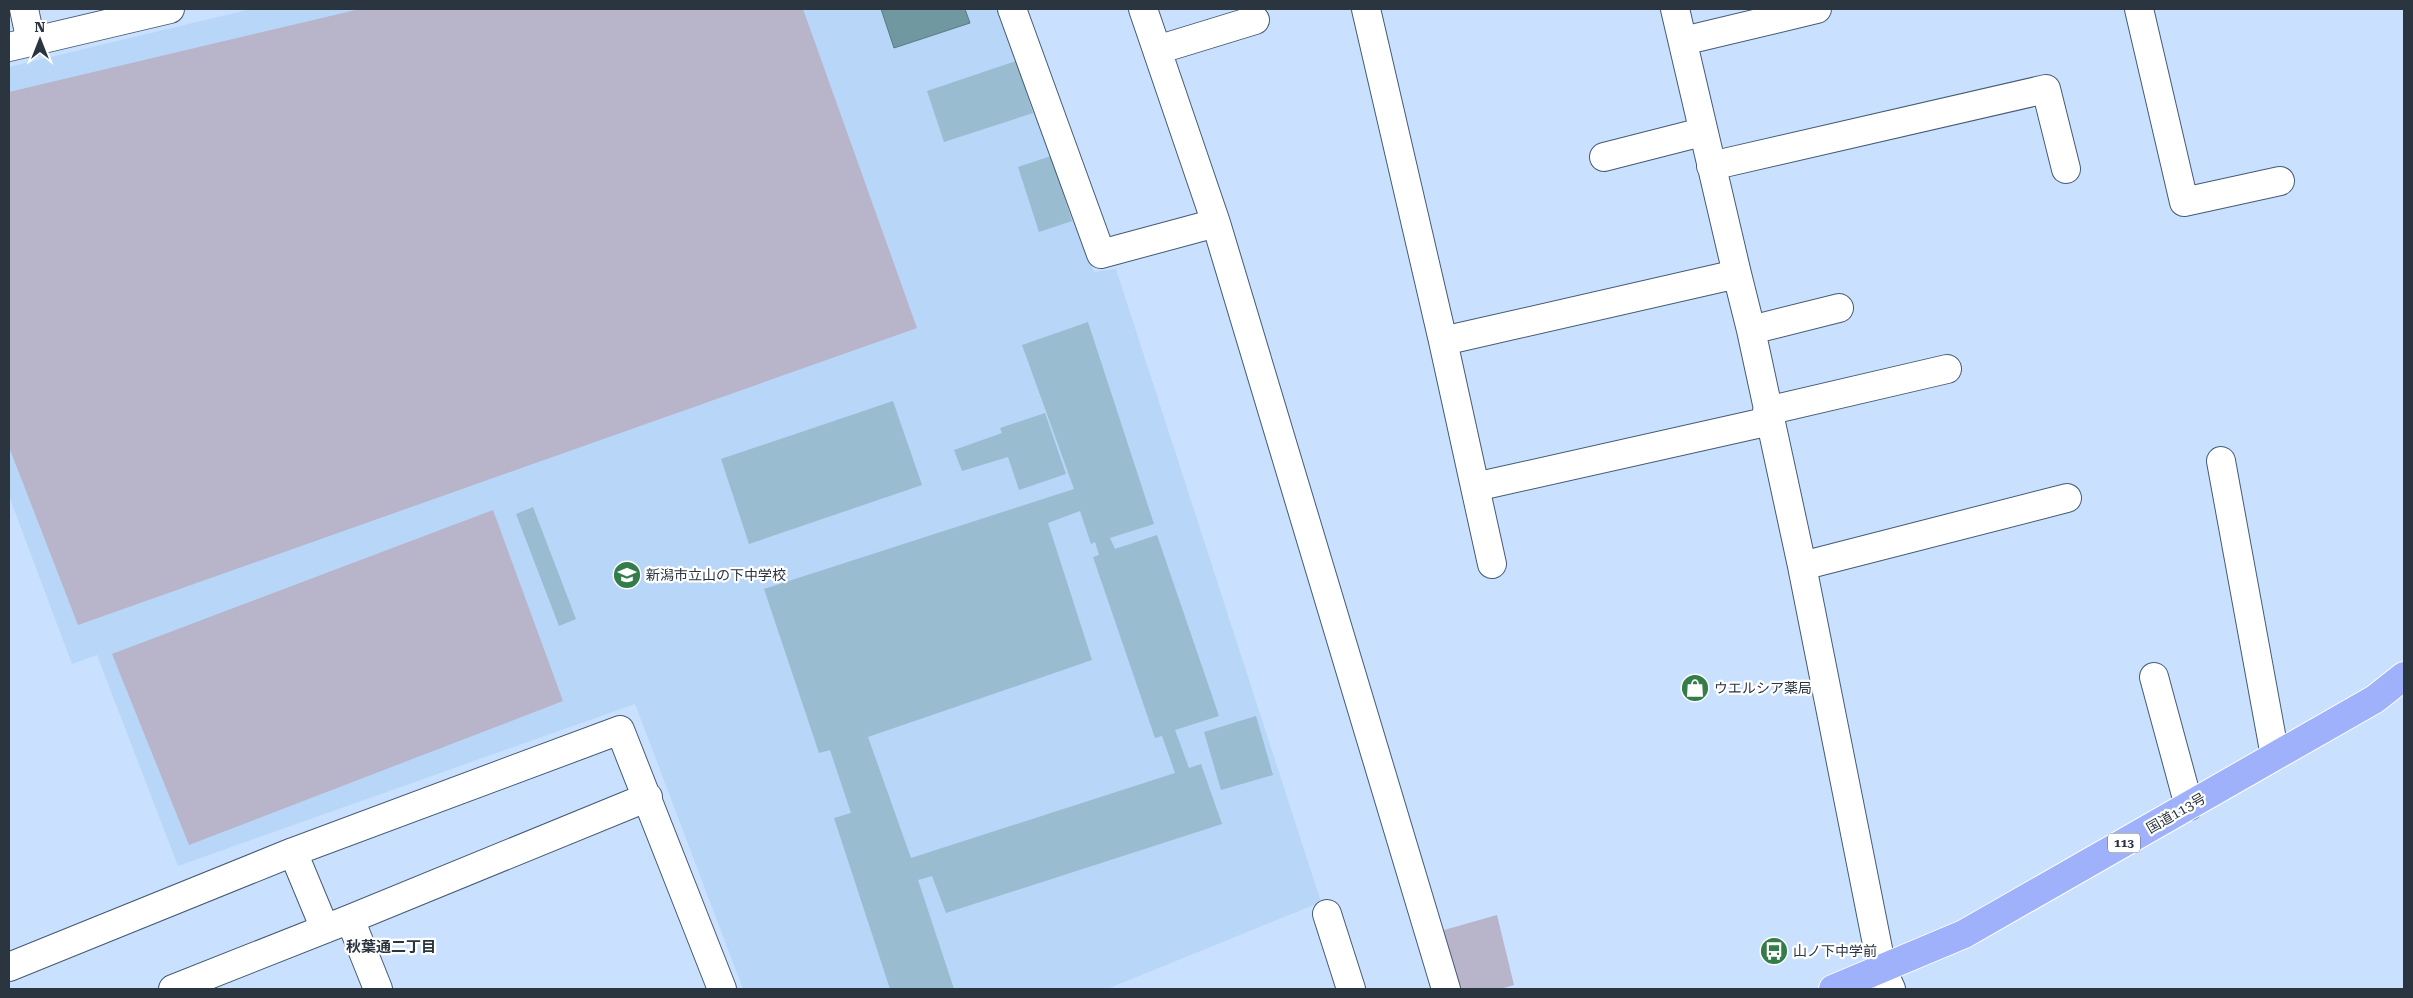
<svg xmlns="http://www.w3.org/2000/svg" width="2413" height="998" font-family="'Roboto Serif','Noto Sans JP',serif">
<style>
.built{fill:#b8d6f8}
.green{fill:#b8b4ca}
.water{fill:#6f98a1;stroke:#5b7a84}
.building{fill:#99bcd0;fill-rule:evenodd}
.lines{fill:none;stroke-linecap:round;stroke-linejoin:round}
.minor-casing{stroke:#455a73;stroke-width:30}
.highway-casing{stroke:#fff;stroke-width:30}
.minor{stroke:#fff;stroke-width:28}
.highway{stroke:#9fb1fb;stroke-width:28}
.labels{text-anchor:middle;stroke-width:4.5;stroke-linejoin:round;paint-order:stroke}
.shield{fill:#fff;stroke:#6b7279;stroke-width:1}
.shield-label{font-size:12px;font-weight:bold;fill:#2b3540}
.poi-label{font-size:14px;fill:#2b3540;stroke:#fff;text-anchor:start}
.street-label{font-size:14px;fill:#2b3540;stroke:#fff}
.neighbourhood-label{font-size:15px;font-weight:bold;fill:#2b3540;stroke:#fff}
</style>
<rect width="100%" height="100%" fill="#c9e1ff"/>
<path class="built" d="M251,9H998L1094,272L1116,269L1321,902L1107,989H743L635,704L178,866L97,655L72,664L9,496V67Z"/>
<path class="green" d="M360,9H803L917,328L78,625L9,447V92Z
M493,510L563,701L189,845L112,654Z
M1497,915L1514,985L1500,989H1446L1430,934Z"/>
<path class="water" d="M881,9H965L970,23L894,48Z"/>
<path class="building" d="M1016,61L1033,113L944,142L927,91Z
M1051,156L1072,221L1039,232L1018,167Z
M1088,322L1154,524L1110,538L1115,549L1157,535L1219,716L1175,730L1189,768L1201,764L1222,824L946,913L932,876L918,880L954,989H890L834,818L851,813L830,750L819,753L764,589L1074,489L1022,345ZM1080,511L1091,544L1095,542L1099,555L1093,557L1155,738L1162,736L1175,773L911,858L868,737L1092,660L1048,523Z
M893,401L922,485L749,544L721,459Z
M1045,413L1066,474L1019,490L1008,457L962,471L954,450L1002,433L1000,428Z
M533,507L576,619L559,626L516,514Z
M1256,716L1273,775L1221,790L1204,732Z"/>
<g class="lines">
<defs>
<path id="minor" d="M24,9L31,42
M1012,9L1101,254L1216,223L1446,989
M1143,9L1216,223
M1366,9L1443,341L1737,274L1751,330L1802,566L1882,969L1891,989
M1675,9L1737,274
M2139,9L2184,202L2280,181
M1683,41L1817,9
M9,47L170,9
M1157,50L1255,20
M1604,157L1702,132
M1711,166L2046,89L2066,169
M1751,330L1839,308
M1443,341L1475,487L1770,421
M1767,411L1947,369
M2221,461L2275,756
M1475,487L1492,564
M1802,566L2067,498
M2154,677L2189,806
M293,852L325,929
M1327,914L1351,989
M350,919L378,989
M9,967L293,852L620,730L722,989
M173,989L350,919L648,797"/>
<path id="highway" d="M1833,989L1964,934L2375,699L2404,676"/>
</defs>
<use href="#minor" class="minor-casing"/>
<use href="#highway" class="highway-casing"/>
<use href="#minor" class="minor"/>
<use href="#highway" class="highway"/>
</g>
<defs>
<symbol id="school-disc" viewBox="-11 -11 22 22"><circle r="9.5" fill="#347c49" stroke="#fff"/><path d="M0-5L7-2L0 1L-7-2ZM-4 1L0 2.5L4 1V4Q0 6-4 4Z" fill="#fff"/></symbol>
<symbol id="shop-disc" viewBox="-11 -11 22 22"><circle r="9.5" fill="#347c49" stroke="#fff"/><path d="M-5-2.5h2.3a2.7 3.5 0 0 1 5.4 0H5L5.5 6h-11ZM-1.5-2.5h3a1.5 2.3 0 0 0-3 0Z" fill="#fff"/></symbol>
<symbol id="bus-disc" viewBox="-11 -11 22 22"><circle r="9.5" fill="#347c49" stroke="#fff"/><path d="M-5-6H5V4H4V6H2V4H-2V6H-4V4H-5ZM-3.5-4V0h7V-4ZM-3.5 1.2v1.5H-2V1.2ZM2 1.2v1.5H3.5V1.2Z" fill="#fff"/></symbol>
</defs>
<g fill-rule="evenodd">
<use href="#school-disc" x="611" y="559" width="32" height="32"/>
<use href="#shop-disc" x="1679" y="672" width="32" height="32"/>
<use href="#bus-disc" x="1758" y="935" width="32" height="32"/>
</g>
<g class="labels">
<rect class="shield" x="2108" y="833.5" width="32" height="19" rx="4"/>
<g class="shield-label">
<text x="2124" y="847">113</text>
</g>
<g class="poi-label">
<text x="646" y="580">新潟市立山の下中学校</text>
<text x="1714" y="693">ウエルシア薬局</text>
<text x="1793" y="956">山ノ下中学前</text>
</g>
<g class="street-label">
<text transform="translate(2176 813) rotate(-30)" y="5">国道113号</text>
</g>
<g class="neighbourhood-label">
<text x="391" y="952">秋葉通二丁目</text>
</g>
</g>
<rect width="2413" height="998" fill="none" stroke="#2b3540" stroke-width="20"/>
<g transform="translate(40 40)" stroke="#ffffff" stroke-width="4" paint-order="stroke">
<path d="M0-4L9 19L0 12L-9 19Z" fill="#2b3540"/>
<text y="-8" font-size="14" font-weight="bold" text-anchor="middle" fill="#2b3540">N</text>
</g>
</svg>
